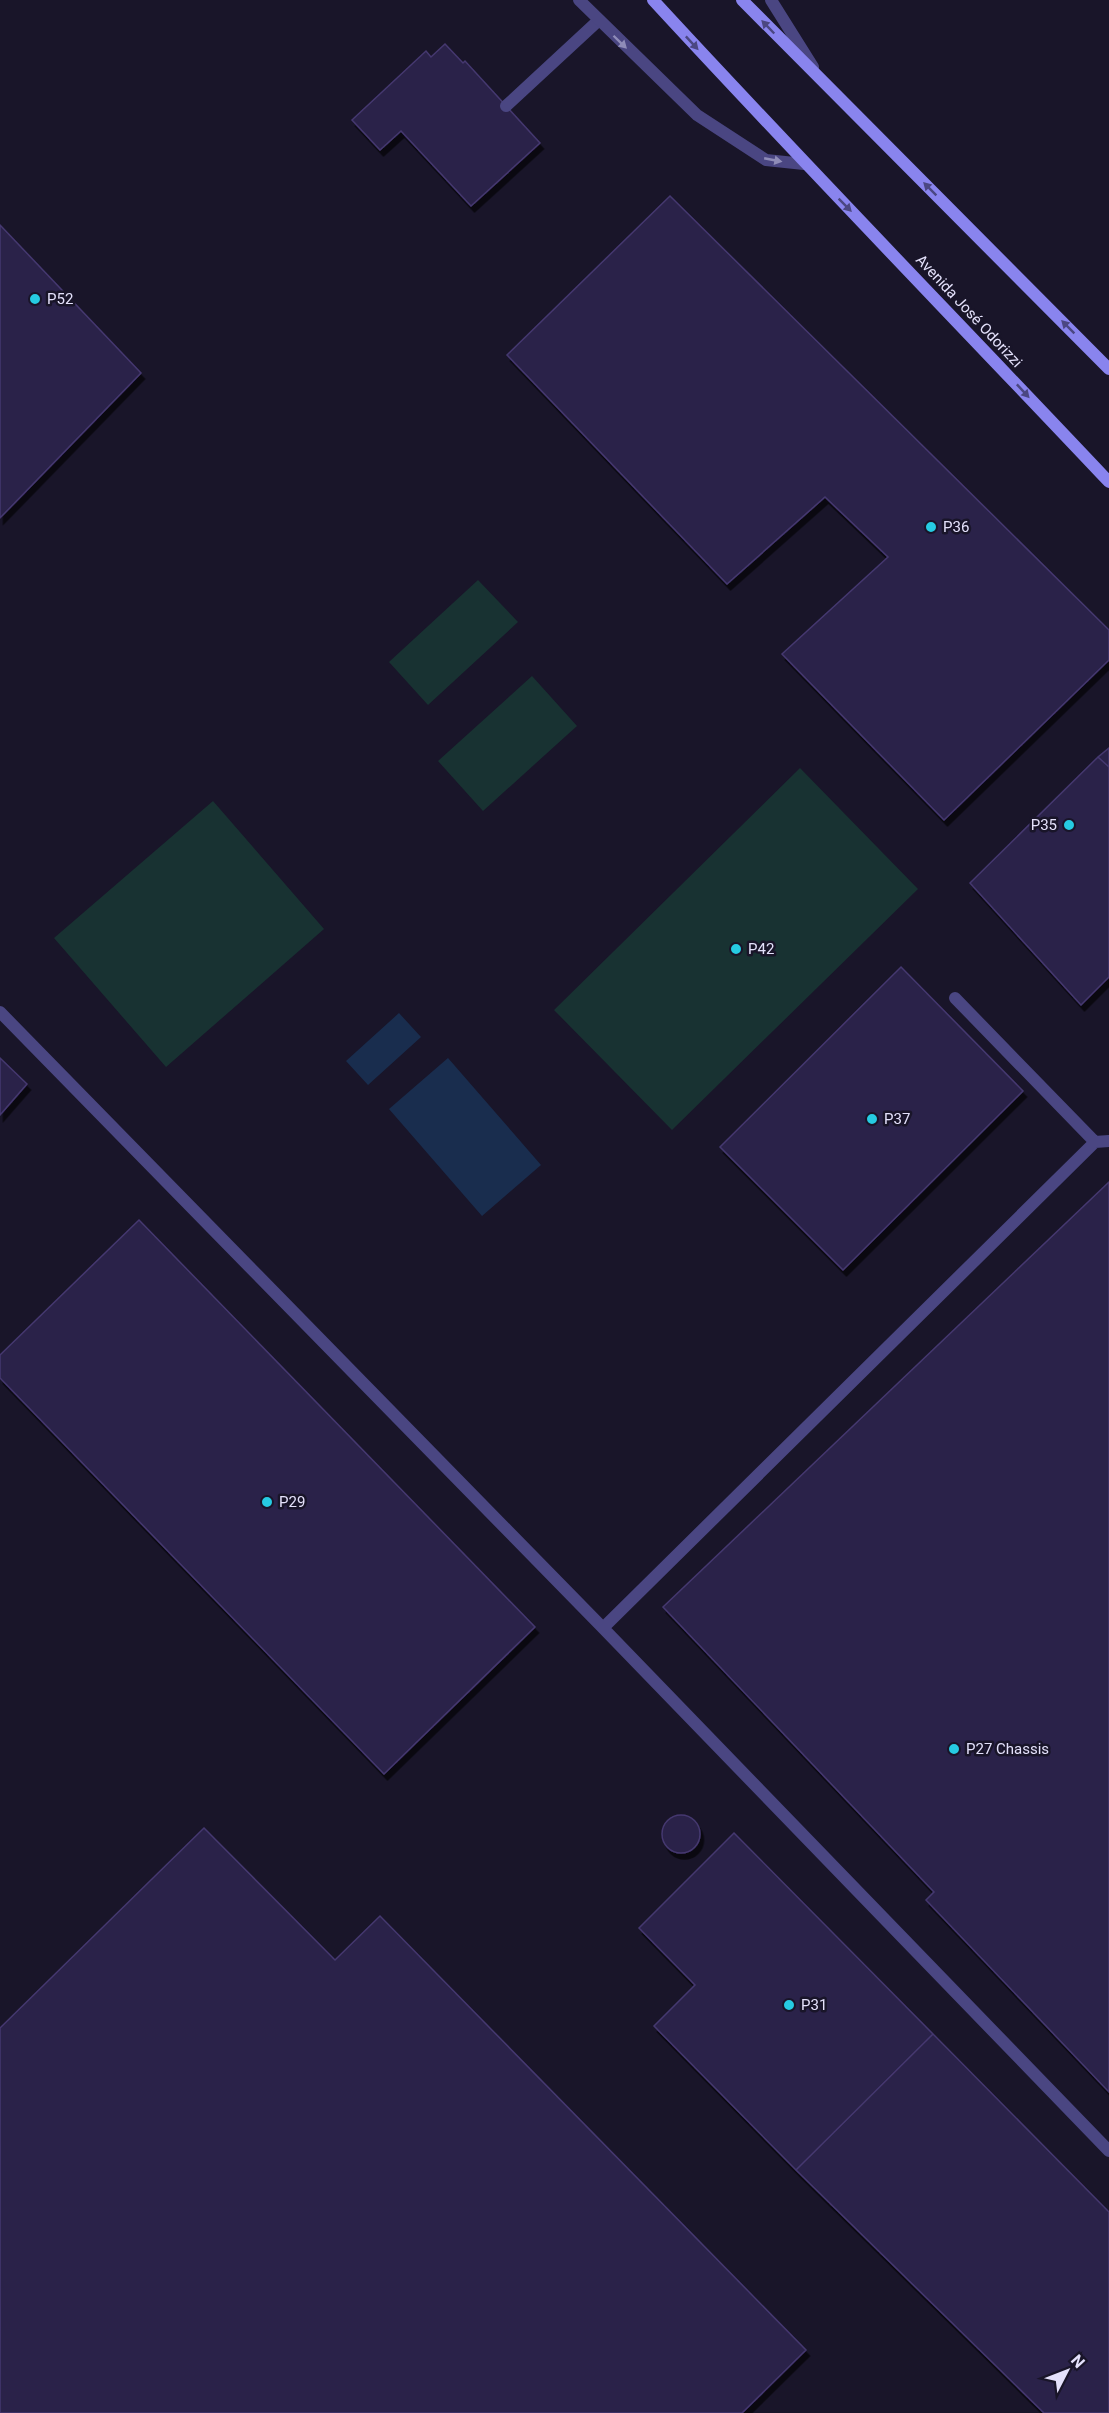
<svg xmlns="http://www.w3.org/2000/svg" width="1109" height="2413" font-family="Roboto,sans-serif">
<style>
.green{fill:#183232}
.water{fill:#192d4e}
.building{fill:#2b2348;stroke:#453870;stroke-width:1.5;filter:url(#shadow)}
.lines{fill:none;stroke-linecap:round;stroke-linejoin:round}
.service{stroke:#4a4682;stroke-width:12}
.tertiary{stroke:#4a4682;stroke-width:12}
.secondary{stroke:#8984ee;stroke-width:12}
.oneway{fill:#4b4782}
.oneway2{fill:#8f8cb8}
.poi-dot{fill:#26cbe2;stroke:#191529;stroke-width:2}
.labels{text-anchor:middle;stroke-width:5;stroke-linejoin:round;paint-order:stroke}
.poi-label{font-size:15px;fill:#e4e1fb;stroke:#191529;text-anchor:start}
.street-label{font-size:15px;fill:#e4e1fb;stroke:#191529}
</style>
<defs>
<filter id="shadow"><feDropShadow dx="3.5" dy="6" stdDeviation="0" flood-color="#0009"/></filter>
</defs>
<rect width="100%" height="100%" fill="#191529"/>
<path class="green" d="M478,580L518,622L428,705L389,662Z
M532,676L577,726L483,811L438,761Z
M800,768L918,889L672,1130L554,1010Z
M213,801L324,929L166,1067L54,938Z"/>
<path class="water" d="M399,1013L421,1037L368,1085L346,1061Z
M448,1058L541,1165L482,1216L389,1109Z"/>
<path class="building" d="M445,44L463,63L465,61L540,143L471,206L401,131L380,150L352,120L426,51L431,57Z
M670,196L1109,630V660L944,820L782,654L888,557L825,497L727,584L507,355Z
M0,225L141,373L0,518Z
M1109,748V767L1098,757Z
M1098,757L1109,767V977L1081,1005L970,883Z
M901,967L1023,1091L843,1270L720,1147Z
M0,1058L27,1084L0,1115Z
M1109,1182V2092L926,1900L934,1892L663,1607Z
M139,1220L535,1627L384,1774L0,1378V1355Z
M662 1834a19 19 0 1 1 38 0a19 19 0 1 1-38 0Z
M204,1828L335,1960L380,1916L806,2350L742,2413H0V2028Z
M734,1833L933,2034L796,2170L654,2026L695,1985L639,1928Z
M933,2034L1109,2212V2413H1044L796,2170Z"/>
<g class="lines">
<path class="service" d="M506,106L599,20
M955,998L1095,1142
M0,1012L603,1628L1109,2151
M603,1628L1095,1142L1109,1141"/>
<path class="tertiary" d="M579,0L697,115L766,160L804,164
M771,0L813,67"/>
<path class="secondary" d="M653,0C803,163 957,321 1109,482
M742,0L1109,369"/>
</g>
<defs><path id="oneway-solid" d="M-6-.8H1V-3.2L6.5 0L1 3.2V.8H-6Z" transform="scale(1.5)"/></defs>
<g class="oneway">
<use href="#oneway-solid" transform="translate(768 27) rotate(-134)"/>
<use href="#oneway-solid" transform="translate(692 43) rotate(47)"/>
<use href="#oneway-solid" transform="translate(930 189) rotate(-135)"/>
<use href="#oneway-solid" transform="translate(845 205) rotate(45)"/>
<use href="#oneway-solid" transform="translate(1068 327) rotate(-135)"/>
<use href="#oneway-solid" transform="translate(1023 391) rotate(47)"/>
</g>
<g class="oneway2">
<use href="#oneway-solid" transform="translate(620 42) rotate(44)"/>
<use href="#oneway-solid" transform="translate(773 160) rotate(11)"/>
</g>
<g class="poi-dot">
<circle cx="35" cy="299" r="6"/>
<circle cx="931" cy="527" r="6"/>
<circle cx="1069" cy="825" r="6"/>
<circle cx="736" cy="949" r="6"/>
<circle cx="872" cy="1119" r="6"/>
<circle cx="267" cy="1502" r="6"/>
<circle cx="954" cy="1749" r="6"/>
<circle cx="789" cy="2005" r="6"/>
</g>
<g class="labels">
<g class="poi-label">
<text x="47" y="304">P52</text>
<text x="943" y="532">P36</text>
<text x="1057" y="830" text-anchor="end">P35</text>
<text x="748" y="954">P42</text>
<text x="884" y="1124">P37</text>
<text x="279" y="1507">P29</text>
<text x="966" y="1754">P27 Chassis</text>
<text x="801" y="2010">P31</text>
</g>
<g class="street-label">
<text transform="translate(969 311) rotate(47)" y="5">Avenida José Odorizzi</text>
</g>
</g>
<g transform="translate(1067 2371) rotate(48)" stroke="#191529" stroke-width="4.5" paint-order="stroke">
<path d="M0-4.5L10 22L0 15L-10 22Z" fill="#e4e1fb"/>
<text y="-9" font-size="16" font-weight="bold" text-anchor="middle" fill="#e4e1fb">N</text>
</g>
</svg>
